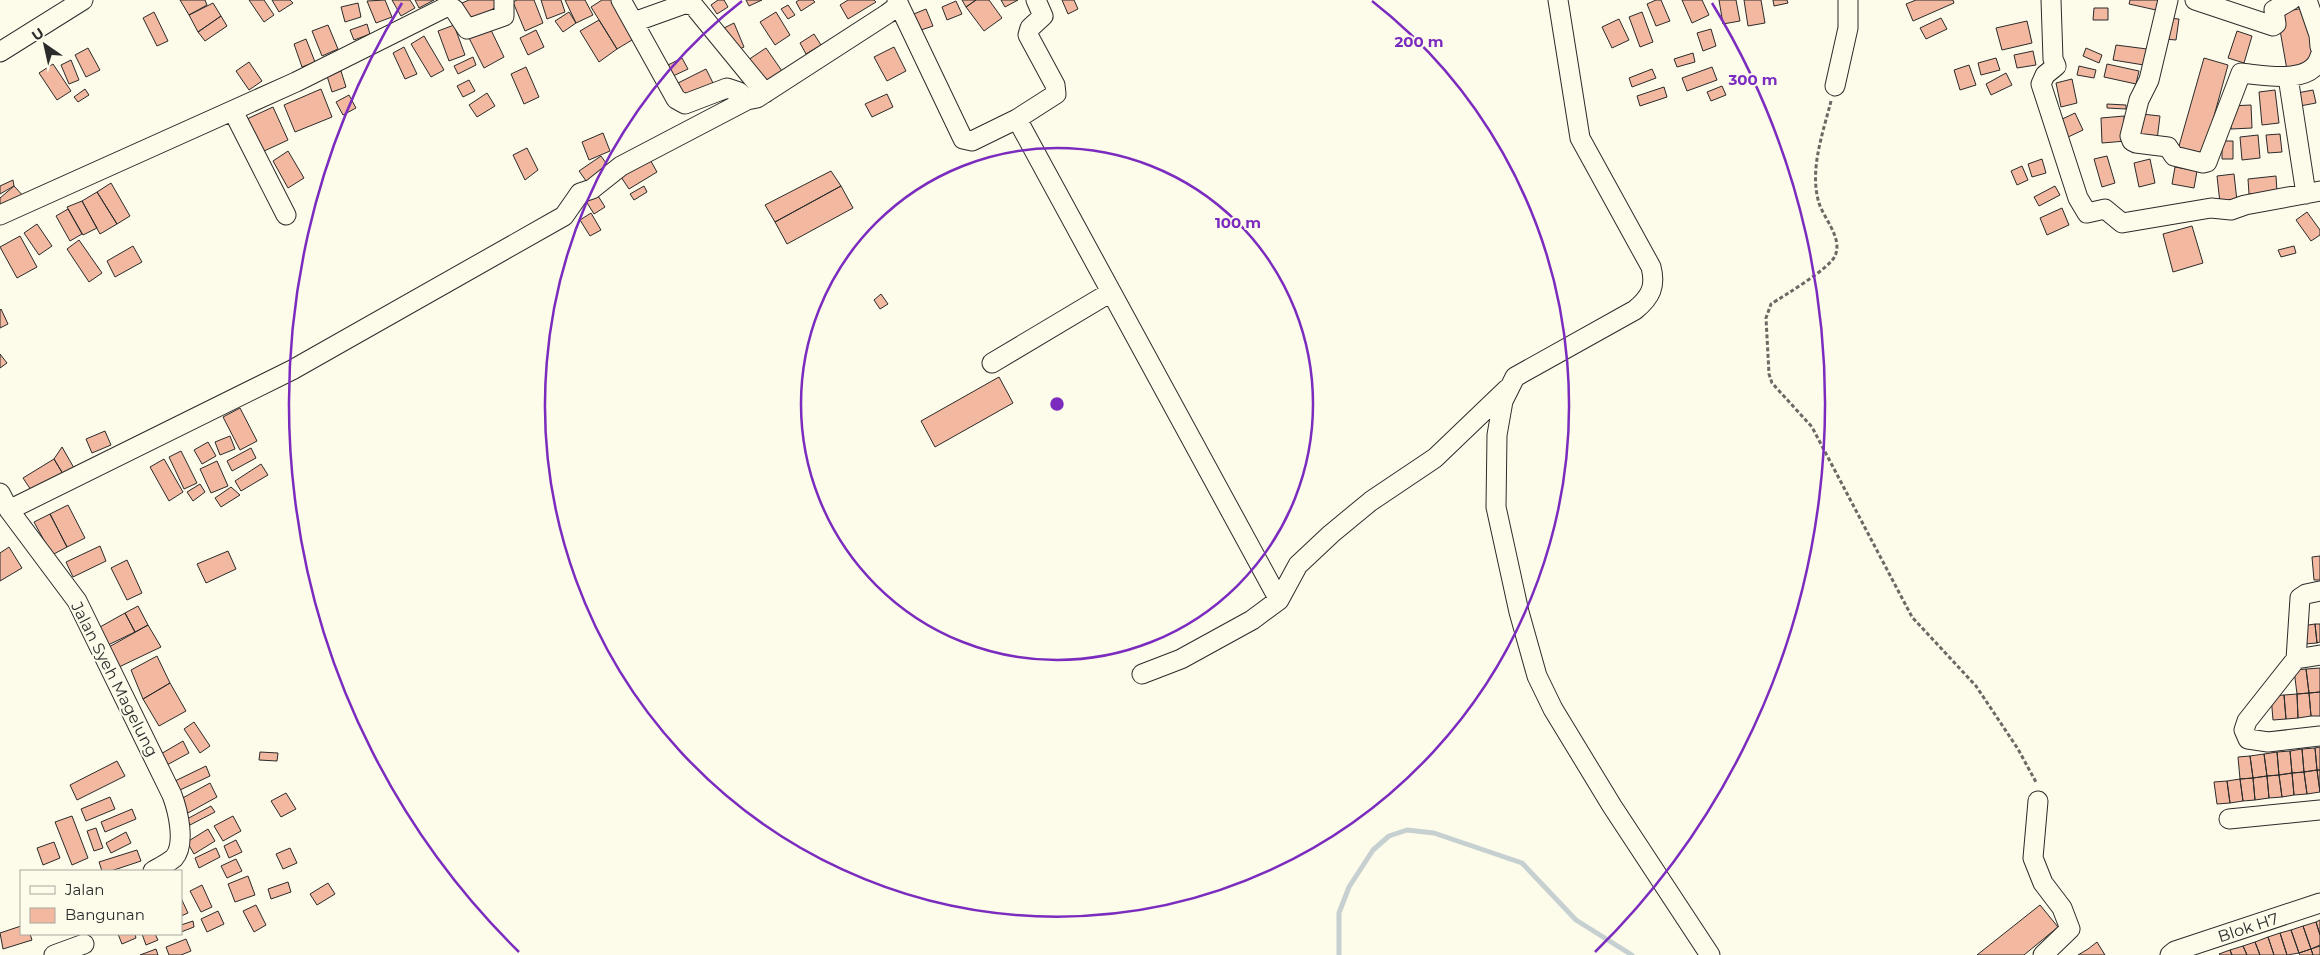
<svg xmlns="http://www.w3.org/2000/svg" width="2320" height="955" font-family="Montserrat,sans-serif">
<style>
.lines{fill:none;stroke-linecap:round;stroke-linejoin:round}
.stream{stroke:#c7d0d0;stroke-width:5}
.building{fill:#f2b8a0;stroke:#2b2b2b}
.minor-casing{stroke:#2b2b2b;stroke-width:21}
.path{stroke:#6a6964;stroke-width:3;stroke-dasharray:4 2.5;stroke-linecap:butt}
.minor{stroke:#fdfbea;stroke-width:19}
.ring{fill:none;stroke:#7b2cbf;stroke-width:2.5}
.labels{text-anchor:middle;stroke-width:4;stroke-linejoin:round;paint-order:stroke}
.street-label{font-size:16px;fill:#2b2b2b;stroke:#fdfbea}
.centre{fill:#7b2cbf;stroke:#fdfbea;stroke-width:2.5}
.ring-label{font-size:15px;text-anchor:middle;font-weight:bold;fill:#7b2cbf;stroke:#fdfbea;stroke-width:4;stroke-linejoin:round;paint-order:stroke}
</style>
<rect width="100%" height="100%" fill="#fdfbea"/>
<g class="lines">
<path class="stream" d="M1339,955V913L1349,887L1373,850L1389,836L1407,830L1434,833L1522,863L1576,920L1632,955"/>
</g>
<path class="building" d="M180,0H205L207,5L189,15Z
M249,0H264L274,15L264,22Z
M272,0H290L293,3L279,12Z
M385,0L392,17L376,23L367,1Z
M392,0H410L415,8L401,16Z
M415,0H434L419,8Z
M469,0H500L501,4L471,22L462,3Z
M517,0H534L543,23L525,31L513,2Z
M541,0H561L565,12L547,19Z
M565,0H585L593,15L576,23Z
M602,0H615L637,37L617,49L591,7Z
M718,0H724L728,7L717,14L711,5Z
M746,0H762L749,6Z
M799,0H813L815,2L801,11L796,2Z
M848,0H874L876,2L848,19L840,5Z
M962,0H976L966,7Z
M976,0H989L1002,18L984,31L966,7Z
M1001,0H1018L1005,7Z
M1062,0H1074L1078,9L1068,14Z
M1656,0H1661L1670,21L1656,26L1647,4Z
M1682,0H1702L1709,15L1692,23Z
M1719,0H1736L1740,21L1723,24Z
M1744,0H1761L1765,23L1748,26Z
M1773,0H1787L1788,3L1774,6Z
M1916,0H1953L1954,3L1913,21L1906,4Z
M2130,0H2158L2156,10L2129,4Z
M956,1L962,14L947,20L942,7Z
M213,3L221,16L198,32L189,15Z
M358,3L361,17L345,22L341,7Z
M788,5L795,15L788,19L781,9Z
M2094,8H2108V20H2093Z
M2304,8L2315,65L2287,70L2277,13Z
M926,9L933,26L915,32L909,16Z
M154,12L168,41L157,46L143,18Z
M569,12L576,23L563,32L555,21Z
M776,12L790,35L775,45L760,22Z
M1642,12L1653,42L1640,47L1629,17Z
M221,16L227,26L205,41L198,32Z
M1941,18L1947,29L1926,39L1920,28Z
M2167,18L2179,19L2176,40L2164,39Z
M1619,19L1629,40L1612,48L1602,27Z
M599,20L617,49L599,62L580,31Z
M2027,21L2032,43L2002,50L1996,28Z
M734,23L744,47L733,52L722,29Z
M367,24L370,34L354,40L350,30Z
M328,25L338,49L322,56L312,31Z
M454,25L465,55L449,61L438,31Z
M490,28L504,57L484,68L469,38Z
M1711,29L1716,46L1703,51L1697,33Z
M536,30L544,47L528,55L520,38Z
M2237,31L2252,36L2244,63L2228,58Z
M814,34L821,45L806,54L800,43Z
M424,36L444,70L431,77L411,44Z
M306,39L315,62L302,67L294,44Z
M2116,45L2147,49L2144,65L2113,60Z
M404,47L417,74L405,79L393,53Z
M894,47L906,71L887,81L874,57Z
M88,48L100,70L86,77L75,55Z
M766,48L782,71L761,85L745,62Z
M2086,48L2102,55L2099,63L2083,56Z
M2033,51L2036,65L2017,68L2014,55Z
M1693,53L1695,62L1677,67L1674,59Z
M473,57L476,65L458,74L454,66Z
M682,58L688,69L671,77L666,66Z
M1996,58L2000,70L1981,75L1978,63Z
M2204,58L2228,65L2202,160L2177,153Z
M71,60L79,80L69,84L61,65Z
M249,62L262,81L249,90L236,71Z
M53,64L71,91L57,100L39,73Z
M2107,64L2139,71L2136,84L2104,77Z
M1969,65L1976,85L1960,90L1954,70Z
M2079,66L2096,70L2094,78L2077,75Z
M526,67L539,97L524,104L511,74Z
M1712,67L1717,80L1687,91L1682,78Z
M706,69L713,83L685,97L678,83Z
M1652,69L1656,78L1632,87L1629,78Z
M341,71L346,87L332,92L327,76Z
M2006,73L2012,85L1991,95L1986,84Z
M2072,79L2077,103L2061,107L2056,83Z
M469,80L475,91L463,97L457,86Z
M1722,86L1726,95L1711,101L1707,92Z
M1664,87L1667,97L1640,106L1637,96Z
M85,89L89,95L78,102L74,97Z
M321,89L332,117L295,132L284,105Z
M2275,90L2279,123L2262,125L2259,92Z
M2313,90L2316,103L2300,106L2297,93Z
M487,93L495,106L477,117L469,105Z
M887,94L893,107L872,117L865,104Z
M349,95L356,108L343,115L336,102Z
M2107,104L2126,105V109L2107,108Z
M2251,105L2252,128L2231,129L2230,106Z
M273,107L288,140L262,152L247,119Z
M2075,113L2083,130L2066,138L2058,121Z
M2142,114L2160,116L2157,140L2139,137Z
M2124,116L2126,141L2102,143L2101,118Z
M603,133L610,151L589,160L582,142Z
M2280,134L2282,152L2268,153L2266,135Z
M2258,135L2260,158L2242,160L2240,137Z
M2222,141H2233V159H2222Z
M527,148L538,170L525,180L513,155Z
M288,151L304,178L288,188L273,161Z
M601,156L611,170L589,185L579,171Z
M648,156L657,172L629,189L619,174Z
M2107,156L2115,183L2102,187L2094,159Z
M2042,159L2046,173L2032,177L2028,164Z
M2150,159L2155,183L2139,187L2134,163Z
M2022,166L2028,180L2017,185L2011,171Z
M2175,167L2197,171L2194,188L2172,184Z
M831,171L841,186L775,222L765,205Z
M2234,174L2237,201L2220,203L2217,176Z
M2276,176L2277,192L2249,194L2248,179Z
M13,180L14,186L0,194V186Z
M111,183L130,216L117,224L97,192Z
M14,186L26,199L0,211V198Z
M644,186L647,192L634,200L630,194Z
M841,186L853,208L787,244L775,222Z
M2055,186L2060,195L2039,206L2034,197Z
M595,191L605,207L594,214L584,198Z
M97,192L117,224L100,234L82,201Z
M82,201L97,228L83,235L67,207Z
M2062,208L2069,225L2047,235L2040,218Z
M68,209L82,234L70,241L56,216Z
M2307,212L2320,230V235L2311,241L2296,220Z
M591,213L601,230L590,236L580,220Z
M37,224L52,246L39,255L24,233Z
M2192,226L2203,263L2173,272L2163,234Z
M20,236L37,267L17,278L0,247Z
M79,240L102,273L89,282L67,249Z
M133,246L142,262L115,277L107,261Z
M2294,246L2296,253L2281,257L2278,250Z
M881,294L888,304L880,309L874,300Z
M1,309L8,324L0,328V310Z
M0,354L7,363L0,368Z
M999,377L1013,403L935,447L921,421Z
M240,408L257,441L240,450L223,417Z
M105,431L111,445L92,453L86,439Z
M230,436L235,449L220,455L215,442Z
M208,442L216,456L202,464L194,450Z
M62,447L74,468L63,474L54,459Z
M251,448L256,458L232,471L227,461Z
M181,451L197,483L184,489L169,457Z
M54,459L63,474L33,493L23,478Z
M164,459L183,492L169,501L150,467Z
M217,461L228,486L211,493L200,469Z
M261,464L268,475L241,491L235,481Z
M200,484L205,492L193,501L187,492Z
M231,487L240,495L221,507L215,498Z
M68,505L85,538L67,547L50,514Z
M50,514L67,547L52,555L34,522Z
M100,546L106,561L73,577L66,562Z
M9,547L22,568L0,581V553Z
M228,551L236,569L206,583L197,564Z
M2320,556V580H2314L2312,557Z
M127,560L142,593L127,600L111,568Z
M138,606L148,625L135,632L125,613Z
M125,613L135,632L106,646L100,627Z
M2315,624H2320V642L2317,643Z
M2315,624L2317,643L2304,644L2302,626Z
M148,625L161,647L119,667L109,647Z
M157,656L170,683L143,699L131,670Z
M2320,668V692L2309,693L2306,669Z
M2306,669L2309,693L2297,694L2294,670Z
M170,683L186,711L159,726L143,699Z
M2320,692V716H2311L2309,693Z
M2309,693L2311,716L2298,718L2297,694Z
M2297,694L2298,718L2286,719L2284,695Z
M2284,695L2286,719L2273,720L2271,696Z
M194,722L210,746L200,753L184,729Z
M183,741L189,753L165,766L159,755Z
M2320,747V770H2317L2315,748Z
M2315,748L2317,770L2304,772L2302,749Z
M2302,749L2304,772L2292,773L2290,751Z
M2290,751L2292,773L2279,775L2277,752Z
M260,752L278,753L277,761L259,760Z
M2277,752L2279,775L2267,776L2264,754Z
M2264,754L2267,776L2253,778L2250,756Z
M2250,756L2253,778L2240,779L2238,757Z
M117,761L125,776L77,800L70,785Z
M206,766L210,776L180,790L175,781Z
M2317,770L2320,792L2307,794L2304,772Z
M2317,770H2320V792Z
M2304,772L2307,794L2294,795L2292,773Z
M2292,773L2294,795L2282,797L2279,775Z
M2279,775L2282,797L2269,798L2267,776Z
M2267,776L2269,798L2255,800L2253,778Z
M2253,778L2255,800L2243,801L2240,779Z
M2240,779L2243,801L2230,803L2227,781Z
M2227,781L2230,803L2217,804L2214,782Z
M210,783L217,797L186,814L179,800Z
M286,793L296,809L281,817L271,801Z
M110,797L115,809L86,821L81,809Z
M211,806L215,812L190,825L187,819Z
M132,809L136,819L105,832L101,822Z
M72,816L88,858L72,865L55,822Z
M233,816L241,831L223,841L214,826Z
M96,828L103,848L94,851L87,831Z
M208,829L215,841L194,854L187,842Z
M126,832L131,843L111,853L106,843Z
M236,840L242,852L229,858L224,846Z
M54,842L60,858L43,865L37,848Z
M216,848L220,857L199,868L195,858Z
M290,848L297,863L283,869L276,854Z
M137,850L141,861L111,871H102L99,862Z
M236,859L242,871L227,878L221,866Z
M248,876L255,895L235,902L228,884Z
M288,882L291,892L271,899L268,889Z
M328,883L335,894L317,905L310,894Z
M202,885L212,907L201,912L190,891Z
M181,898L188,913L181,916Z
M256,905L266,925L254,932L243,911Z
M2040,905L2058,927L2024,955H1977Z
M218,911L224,924L207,932L201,919Z
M2320,920V935L2316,922Z
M193,921L194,927L181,932V925Z
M2316,922L2320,935V945L2311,949L2303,926Z
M21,926V934H30L32,940L3,949L0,933Z
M2303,926L2311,949L2299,953L2291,930Z
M2291,930L2299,953L2287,955L2280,933Z
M2280,933L2287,955H2274L2268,937Z
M118,934H135L136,938L122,944Z
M142,934H155L158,940L146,945Z
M2268,937L2274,955H2260L2255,942Z
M186,939L191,951L181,955H169L166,947Z
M2097,942L2105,955H2078L2088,949Z
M2255,942L2260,955H2247L2243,946Z
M2243,946L2247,955H2232L2230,950Z
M2320,946V955H2313L2311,949Z
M156,949L158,955H140Z
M2311,949L2313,955H2300L2299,953Z
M2230,950L2232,955H2220L2219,954Z"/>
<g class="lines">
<defs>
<path id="minor" d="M621,0L676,99L685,104L727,88L739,92L747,100L757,98L887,14L899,5L897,0
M1558,0L1580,138L1651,267C1656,286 1651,297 1635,310L1515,377L1503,401L1497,435L1496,507L1519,612L1537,676L1553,709L1612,806L1710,955
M2051,0L2053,59L2056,66L2045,75L2041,84L2078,198L2087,213L2105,209L2122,223L2211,208L2231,210L2245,205L2320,191
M2168,0L2149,80L2139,100L2130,136L2132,141L2136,143L2168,147L2174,156L2203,163L2207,162L2241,73C2262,75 2313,86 2320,56
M2195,0L2273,26L2276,24L2274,10L2291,0
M2307,0L2319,35L2320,47
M899,5L963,139L972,141L1017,119L1279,600
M634,22L684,4L693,5L765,93
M0,52L83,0
M2288,77L2306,194
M1835,86L1848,28V0
M233,111L286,215
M1017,119L1056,94L1055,85L1028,35L1030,28L1043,16L1036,0
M0,215L296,82L444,8L450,7L454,9L467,29L504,16V0
M992,363L1111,292
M0,493L9,510L77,601L172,795C178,811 186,844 174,858C168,863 160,867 153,871
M9,510L292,370L564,216L580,193L592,189L621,166L747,100
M2320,591L2306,594L2300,598L2296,659L2247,721L2244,730L2248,739L2268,742L2320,736
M2296,659L2320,655
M1142,674L1181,659L1252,620L1279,600L1298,565L1331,534L1371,501L1435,458L1507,389
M2038,801L2033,858L2043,883L2062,908L2070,929L2043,955
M2229,819L2320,810
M54,955L84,944
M2170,955L2175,951L2320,903"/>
</defs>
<use href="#minor" class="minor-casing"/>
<path class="path" d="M1831,101C1823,133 1809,170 1819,203C1824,219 1843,238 1835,256C1829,269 1785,295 1771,304L1766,318L1769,374L1772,383L1812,427L1912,617L1976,686L2018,749L2037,784"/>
<use href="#minor" class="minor"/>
</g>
<g class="ring">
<circle cx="1057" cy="404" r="256"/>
<path d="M1372 1A512 512 0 1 1 742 1"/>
<path d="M519 952A768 768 0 0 1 402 3M1712 3A768 768 0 0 1 1595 952"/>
</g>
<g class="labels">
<g class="street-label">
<text transform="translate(115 679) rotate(63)" y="6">Jalan Syeh Magelung</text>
<text transform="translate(2248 927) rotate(-18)" y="6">Blok H7</text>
</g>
</g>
<circle cx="1057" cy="404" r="8" class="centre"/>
<g class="ring-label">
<text x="1419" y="47">200 m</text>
<text x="1753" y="85">300 m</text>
<text x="1238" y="228">100 m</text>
</g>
<rect x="20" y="870" width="162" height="65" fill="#fdfbea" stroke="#a9a89e"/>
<rect x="30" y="886" width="25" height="8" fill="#fdfbea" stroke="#a9a89e"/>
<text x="65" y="895" font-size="15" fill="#2b2b2b">Jalan</text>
<rect x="30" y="908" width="25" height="15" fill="#f2b8a0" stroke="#a9a89e"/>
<text x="65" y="920" font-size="15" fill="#2b2b2b">Bangunan</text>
<g transform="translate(45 45) rotate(326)" stroke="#fdfbea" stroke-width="4" paint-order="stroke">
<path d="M0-4L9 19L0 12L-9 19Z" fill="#2b2b2b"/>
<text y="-8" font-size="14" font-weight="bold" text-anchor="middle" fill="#2b2b2b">U</text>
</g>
</svg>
